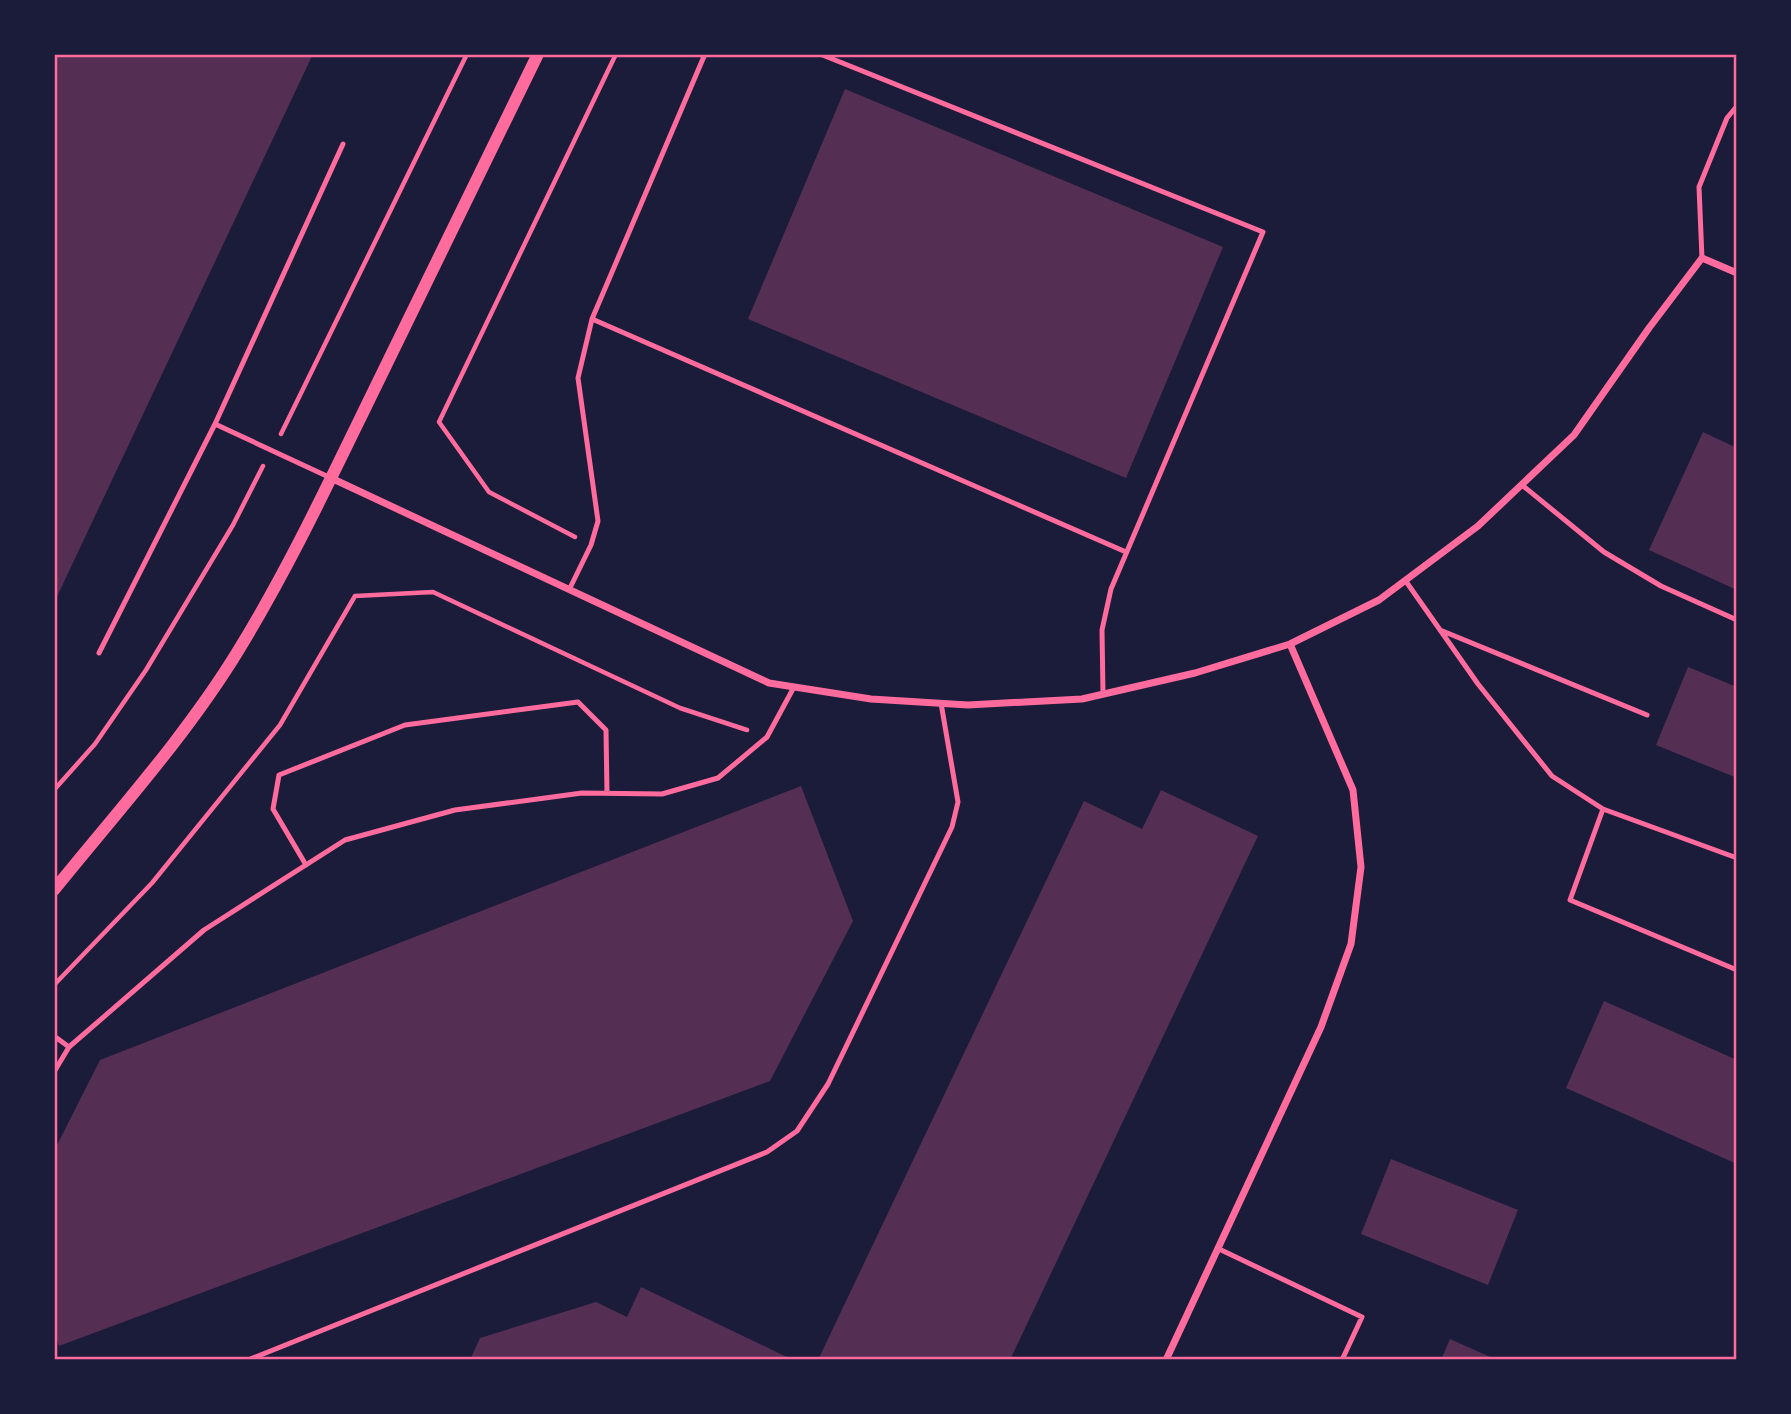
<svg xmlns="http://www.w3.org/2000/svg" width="1791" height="1414" font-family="'Roboto Condensed',sans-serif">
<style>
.building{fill:#542f53}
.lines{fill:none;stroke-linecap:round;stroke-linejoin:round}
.path{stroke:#ff6b9d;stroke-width:4.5}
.service{stroke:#ff6b9d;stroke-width:5}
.minor{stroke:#ff6b9d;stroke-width:7}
.tertiary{stroke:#ff6b9d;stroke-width:12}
.neatline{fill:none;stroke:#ff6b9d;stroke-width:2.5}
</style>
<rect width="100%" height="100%" fill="#1b1b3a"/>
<path class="building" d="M54,54H313L54,603L55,154Z
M845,89L1223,247L1126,478L748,319Z
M1703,432L1737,448V590L1649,550Z
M1688,667L1737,687V778L1656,745Z
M801,786L853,921L770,1081L59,1346L54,1333V1151L100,1060Z
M1161,790L1258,836L1010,1360H818L1084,801L1142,829Z
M1604,1001L1737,1060V1164L1566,1088Z
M1391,1159L1518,1210L1488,1285L1361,1234Z
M641,1287L793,1360H470L480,1338L596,1302L627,1317Z
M1450,1339L1497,1360H1441Z"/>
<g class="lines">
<path class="path" d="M281,434L467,54
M575,537L489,492L439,422L616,54
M54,790L95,744L146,670L233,525L263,466
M54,985L152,883L280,725L355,596L433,592L680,708L747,730"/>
<path class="service" d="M820,54L1263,232L1111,589L1102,630L1103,694
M1702,258L1699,187L1727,118L1737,106
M592,319L705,54
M331,478L215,424L343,144
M1522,485L1604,552L1661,586L1737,620
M1405,580L1478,684L1552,776L1603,809L1737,858
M569,590L591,545L598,521L578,378L592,319L1126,552
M1440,630L1647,715
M99,653L215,424
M1603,809L1570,900L1737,970
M306,865L273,809L279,775L405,725L578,702L606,730L607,793
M54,1036L69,1047
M54,1072L69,1047L204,930L345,840L455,810L582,793L662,794L718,778L767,737L794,687
M1219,1249L1362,1317L1342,1360
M248,1360L767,1152L797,1131L828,1084L952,827L958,802L941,703"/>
<path class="minor" d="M331,478L769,683L871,699L968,705L1082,699L1195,673L1290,644L1379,600L1478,526L1574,435L1649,328L1702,258L1737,273
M1166,1360L1321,1027L1351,944L1361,867L1353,790L1290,644"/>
<path class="tertiary" d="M54,890C117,812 186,736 238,651C290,566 332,476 375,388C430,276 484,165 538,54"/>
</g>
<rect width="1791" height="1414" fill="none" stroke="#1b1b3a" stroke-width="112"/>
<rect x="56" y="56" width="1679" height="1302" class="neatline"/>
</svg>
